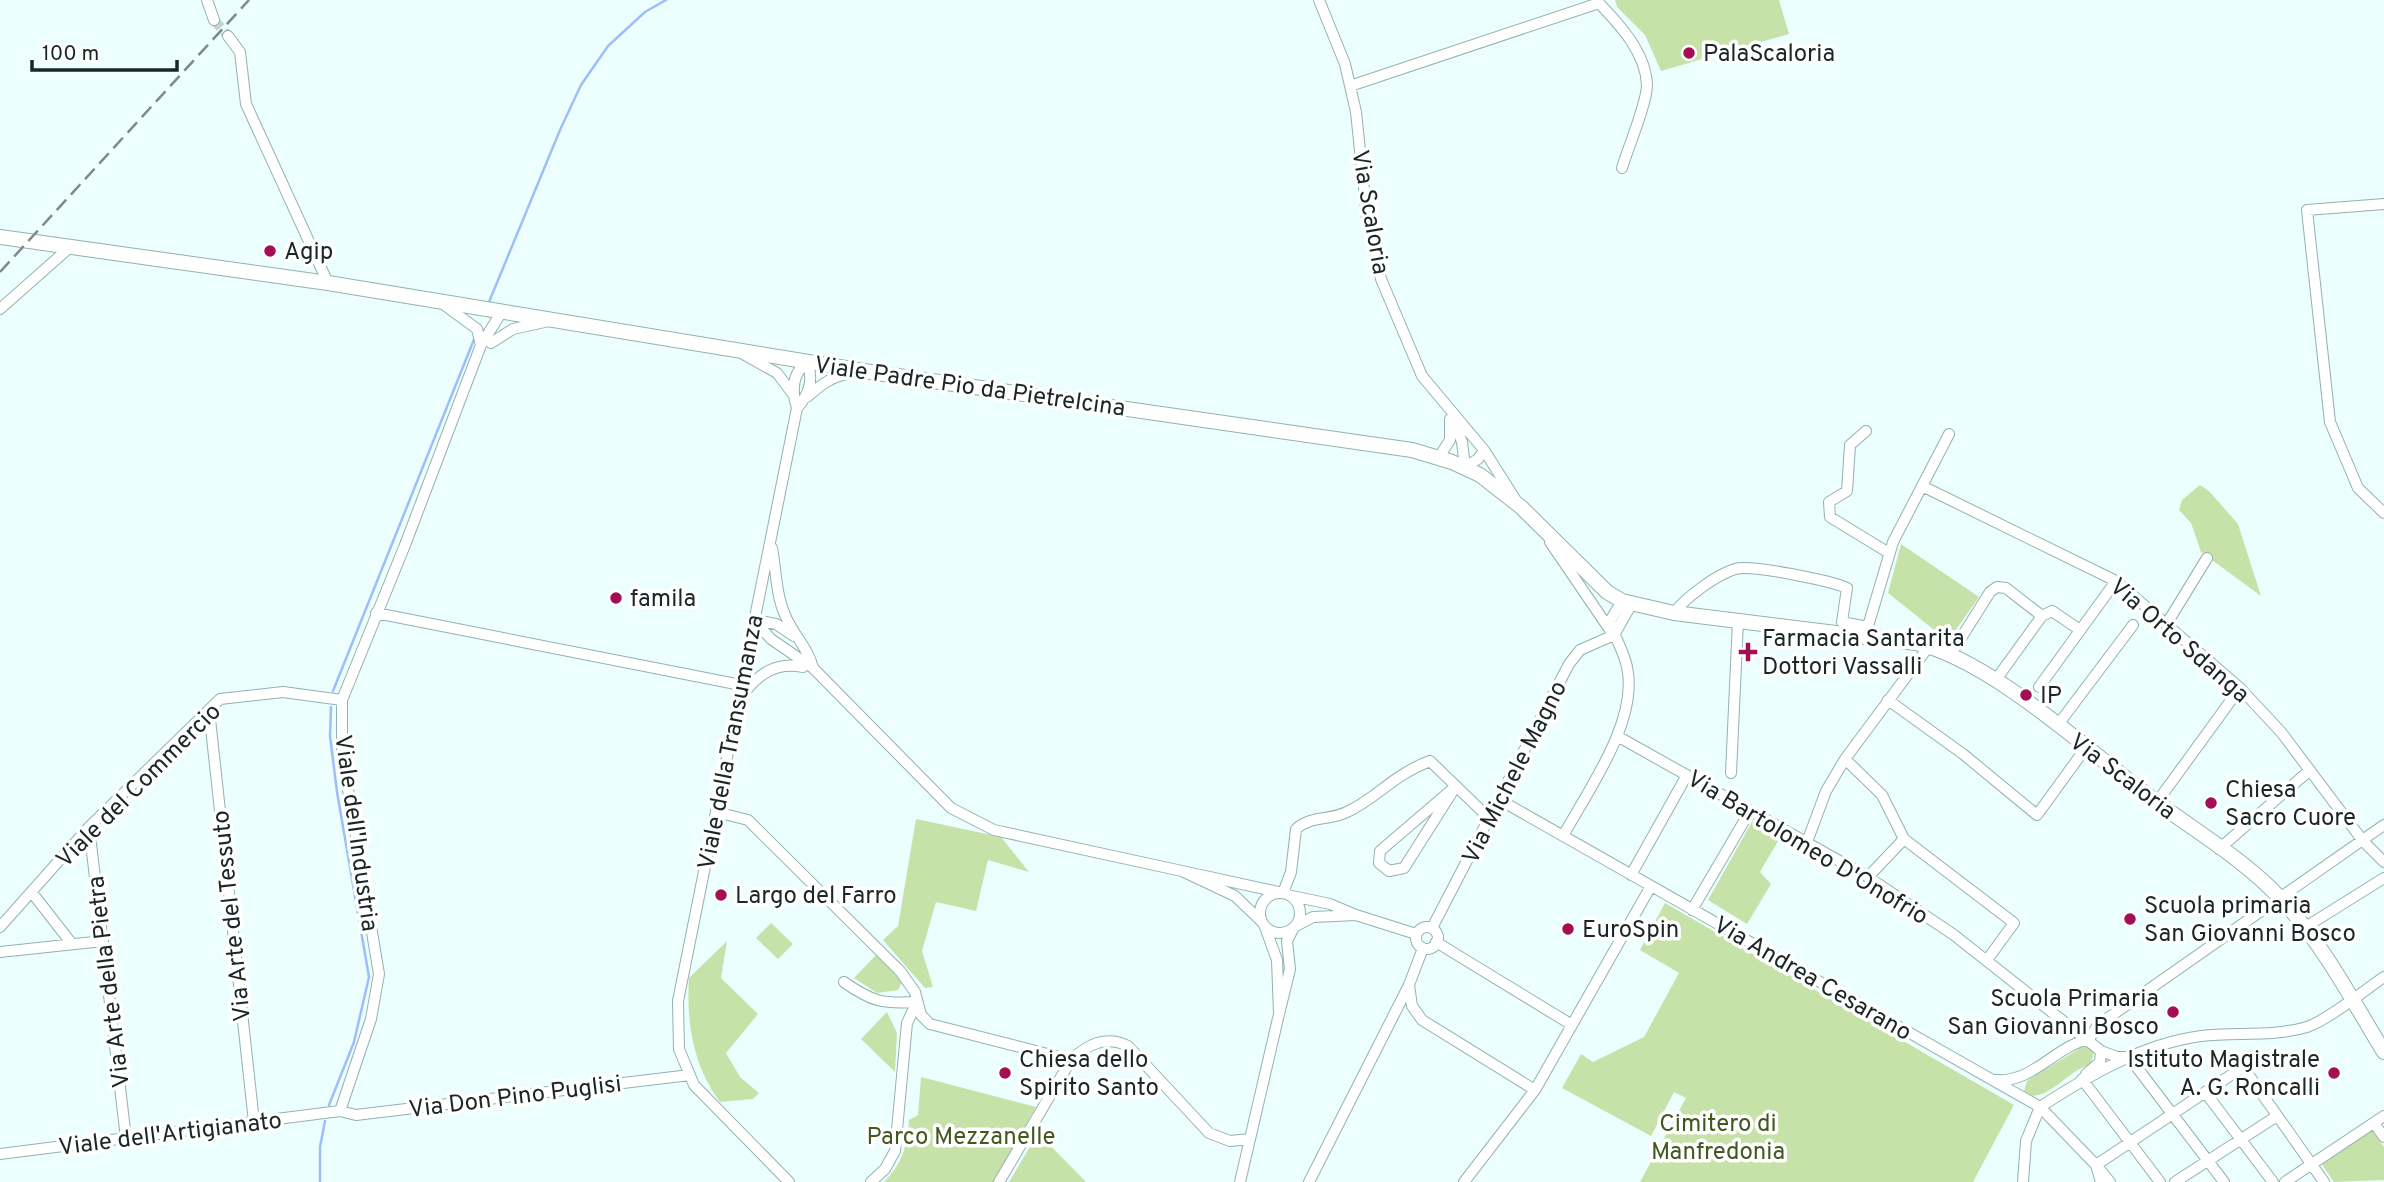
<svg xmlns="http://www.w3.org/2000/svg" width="2384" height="1182" font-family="Overpass,sans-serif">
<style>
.green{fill:#c7e2a8}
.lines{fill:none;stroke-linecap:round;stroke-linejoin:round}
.stream{stroke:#9cbffc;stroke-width:2.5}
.minor-tunnel{stroke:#c2d3d3;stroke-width:10;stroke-dasharray:10 5;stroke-linecap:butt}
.minor-casing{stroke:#93b1b1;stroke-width:12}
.major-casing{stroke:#93b1b1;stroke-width:16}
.minor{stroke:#fff;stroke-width:10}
.major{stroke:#fff;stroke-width:14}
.rail{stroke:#7c8a8a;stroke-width:2.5;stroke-dasharray:14 7;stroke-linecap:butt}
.poi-dot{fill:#a21053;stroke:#fff;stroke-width:2.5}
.labels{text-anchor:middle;stroke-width:7;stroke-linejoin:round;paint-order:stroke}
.poi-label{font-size:24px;fill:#1b2626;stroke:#fff;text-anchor:start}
.street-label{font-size:24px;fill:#1b2626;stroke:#fff}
.park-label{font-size:24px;fill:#41581e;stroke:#fff}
</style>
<rect width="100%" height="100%" fill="#ecfefe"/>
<path class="green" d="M1615,0H1779L1789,34L1661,71L1645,35L1617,7Z
M2200,485L2209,491L2238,524L2261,596L2201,552L2191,523L2179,510L2182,500Z
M1901,544L1979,597L1948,641L1888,593Z
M916,819L1001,837L1029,872L988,860L976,911L936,902L922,951L933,987L925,988L883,940L898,926Z
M1753,820L1781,836L1760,872L1771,884L1747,924L1708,900Z
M1665,903L2014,1105L1973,1182H1640L1686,1098L1674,1092L1651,1136L1562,1088L1581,1054L1593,1062L1644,1037L1679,973L1640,950Z
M771,923L793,944L778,959L756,938Z
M727,941L721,978L758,1014L726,1053L740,1077L759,1093L753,1099L720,1102C693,1066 686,1022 689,978Z
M876,955L902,982L898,990L877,993L854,978Z
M887,1012L897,1033L895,1072L861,1039Z
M2085,1045L2094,1053L2090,1065C2069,1069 2049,1101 2027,1095L2024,1091L2027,1081Z
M921,1077L1036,1107L993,1182H884C903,1162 907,1147 909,1120L918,1115Z
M2372,1129L2384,1147V1180L2334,1182L2321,1163Z
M1038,1133L1086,1182H1009Z"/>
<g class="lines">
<path class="stream" d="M489,302L560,130L581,85L608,46L645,12L666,0
M333,691L475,337
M329,1105L354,1042L369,977L337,792L330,736L331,707
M320,1182V1147L325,1121"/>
<path class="minor-tunnel" d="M214,20L228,36"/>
<defs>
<path id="minor" d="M207,0L214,20
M1319,0L1345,64L1356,112L1367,218L1381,279L1422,376L1484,450L1515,499
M1599,3C1620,25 1646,53 1647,85C1647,103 1628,148 1622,168
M228,36L240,52L246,104L328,283
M1350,86L1599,3L1598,0
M2384,204L2307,210L2330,422L2358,488L2384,513
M443,304L477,329L481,345
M0,309L69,248
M491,343L513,329L549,321
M743,354L777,373L792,393
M807,397C822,384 833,375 853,373
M1453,419L1462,442L1465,467L1478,459L1484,450
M1866,431L1850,445L1847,491L1829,502L1830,517L1889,553
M1439,457L1450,440V419
M1922,486L2116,581L2240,688L2281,732L2363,841L2384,862
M1550,542L1610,630
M772,548C776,569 776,595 785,615C793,635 808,647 813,668
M376,613L741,685
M1674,613C1686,597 1716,575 1735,569C1751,564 1831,581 1847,588L1842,622L1868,627
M754,620L771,639L813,668L951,808L994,830L1182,871
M754,620L776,624L794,636
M2166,625L2207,558
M1866,633L1893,542L1949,434
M1614,635L1631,605
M1951,654L1990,592L1997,587L2006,588L2042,616L2052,611L2080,630
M1995,681L2042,616
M2039,687L2116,581
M741,697C757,675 775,661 803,667
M1888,700L1963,754L2037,815L2085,749
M209,710L254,1122
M2057,726L2133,625
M1617,736L1868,877L1954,935L2101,1051L2117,1057H2129
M1845,759L1882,795L1904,839L2014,923L1987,960
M1731,773L1738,621
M1456,786L1404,868L1389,871L1379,863L1380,851Z
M1500,800L2040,1107L2096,1165L2101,1182
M2157,802L2240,688
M716,812L748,820L900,971L915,992L921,1015L930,1024L1071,1060
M89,827L126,1138
M1563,836C1588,790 1639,721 1627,667C1624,651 1614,637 1610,621L1622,601
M1807,842L1826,791L1845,759L1929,646
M2219,849L2310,770
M1631,875L1687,775
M1868,877L1904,839
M1260 913a20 20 0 1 1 40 0a20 20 0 1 1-40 0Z
M33,894L72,944
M1692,910L1750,811
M1356,915L1416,934
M1262,922L1235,896L1182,871L1283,893L1291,872L1296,829C1312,815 1328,821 1347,812C1376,799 1394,774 1430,761L1490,819
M0,927L89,827L220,699L283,692L342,700
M1265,927L1277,960L1279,1014L1290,969L1287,941L1294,927L1313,917L1356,915L1330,904L1292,896
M1416 938a11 11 0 1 1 22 0a11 11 0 1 1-22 0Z
M1432,928L1569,664L1580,650L1614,635
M2304,928L2384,878
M1436,942L1572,1025
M0,952L103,941
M844,982C872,1002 883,1004 917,1002
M1409,985L1412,1006L1422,1020L1535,1090
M2089,1039L2098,1025L2384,825
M2129,1057L2224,1182
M2086,1074L2100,1062L2101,1051
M2082,1079L2160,1182
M1996,1080C2033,1083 2054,1047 2089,1039
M2205,1092L2273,1182
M2040,1107C2088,1076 2142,1044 2201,1036C2236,1032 2273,1037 2307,1027C2328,1020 2365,990 2384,977
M340,1111L371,1019L379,974L342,754V700L405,545L481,345L501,313
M2374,1123L2384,1137
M0,1154L340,1111L356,1115L690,1075
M789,1182L694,1085L679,1049L678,1001L797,408C791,390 792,374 807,362C814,379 809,395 797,408
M871,1182L885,1169L895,1151L907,1023L917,1002
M999,1182L1071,1060C1088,1044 1106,1035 1128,1046L1209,1133L1230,1141L1250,1139
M1240,1182L1279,1014
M1309,1182L1409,985L1423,948
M1464,1182L1535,1090L1651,886
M2023,1182L2026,1141L2040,1107
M2110,1182L2096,1165L2243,1067L2324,1182
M2175,1182L2277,1116
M2285,1182L2384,1116"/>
<path id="major" d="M0,237L328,283L870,372L1412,450L1452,462L1480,475L1521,507L1607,592L1622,601L1674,613L1916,643C1993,661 2089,752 2154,800C2195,831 2245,860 2280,898C2322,942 2352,1000 2384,1052"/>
</defs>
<use href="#minor" class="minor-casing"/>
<use href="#major" class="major-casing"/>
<use href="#minor" class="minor"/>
<use href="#major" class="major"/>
<path class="rail" d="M0,272L249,0"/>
</g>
<g class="poi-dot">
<circle cx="1689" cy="53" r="7"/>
<circle cx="270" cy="251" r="7"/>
<circle cx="616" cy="598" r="7"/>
<path d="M1744.5 641.5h7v7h7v7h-7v7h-7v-7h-7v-7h7z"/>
<circle cx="2026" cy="695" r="7"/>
<circle cx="2211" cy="803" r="7"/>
<circle cx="721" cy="895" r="7"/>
<circle cx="2130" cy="919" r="7"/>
<circle cx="1568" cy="929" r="7"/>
<circle cx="2173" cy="1012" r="7"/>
<circle cx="1005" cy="1073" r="7"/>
<circle cx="2334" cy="1073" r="7"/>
</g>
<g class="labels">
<g class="poi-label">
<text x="1703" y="61">PalaScaloria</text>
<text x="284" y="259">Agip</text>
<text x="630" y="606">famila</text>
<text x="1762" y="646">Farmacia Santarita<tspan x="1762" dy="28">Dottori Vassalli</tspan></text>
<text x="2040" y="703">IP</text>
<text x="2225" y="797">Chiesa<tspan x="2225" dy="28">Sacro Cuore</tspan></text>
<text x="735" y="903">Largo del Farro</text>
<text x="2144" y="913">Scuola primaria<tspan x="2144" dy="28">San Giovanni Bosco</tspan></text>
<text x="1582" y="937">EuroSpin</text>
<text x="2159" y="1006" text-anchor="end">Scuola Primaria<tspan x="2159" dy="28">San Giovanni Bosco</tspan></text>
<text x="1019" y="1067">Chiesa dello<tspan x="1019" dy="28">Spirito Santo</tspan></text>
<text x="2320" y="1067" text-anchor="end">Istituto Magistrale<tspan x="2320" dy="28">A. G. Roncalli</tspan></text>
</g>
<g class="street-label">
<text transform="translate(1371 212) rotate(80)" y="8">Via Scaloria</text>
<text transform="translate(970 386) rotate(8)" y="8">Viale Padre Pio da Pietrelcina</text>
<text transform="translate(2180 640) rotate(41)" y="8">Via Orto Sdanga</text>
<text transform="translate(730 742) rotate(-79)" y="8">Viale della Transumanza</text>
<text transform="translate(1514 772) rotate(-63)" y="8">Via Michele Magno</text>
<text transform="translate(2123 776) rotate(37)" y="8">Via Scaloria</text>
<text transform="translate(138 785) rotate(-45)" y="8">Viale del Commercio</text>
<text transform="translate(357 833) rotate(82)" y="8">Viale dell'Industria</text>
<text transform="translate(1808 847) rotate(31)" y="8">Via Bartolomeo D'Onofrio</text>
<text transform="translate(231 916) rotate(-96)" y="8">Via Arte del Tessuto</text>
<text transform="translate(1813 978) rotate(30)" y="8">Via Andrea Cesarano</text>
<text transform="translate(108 982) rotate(-97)" y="8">Via Arte della Pietra</text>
<text transform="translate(515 1096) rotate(-7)" y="8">Via Don Pino Puglisi</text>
<text transform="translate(170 1133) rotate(-7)" y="8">Viale dell'Artigianato</text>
</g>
<g class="park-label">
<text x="1718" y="1131">Cimitero di<tspan x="1718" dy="28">Manfredonia</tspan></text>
<text x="961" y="1144">Parco Mezzanelle</text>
</g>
</g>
<path d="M32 60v10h145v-10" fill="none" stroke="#1b2626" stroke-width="3.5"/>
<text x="42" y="60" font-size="21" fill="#1b2626" stroke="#ffffff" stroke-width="5" paint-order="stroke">100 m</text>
</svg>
